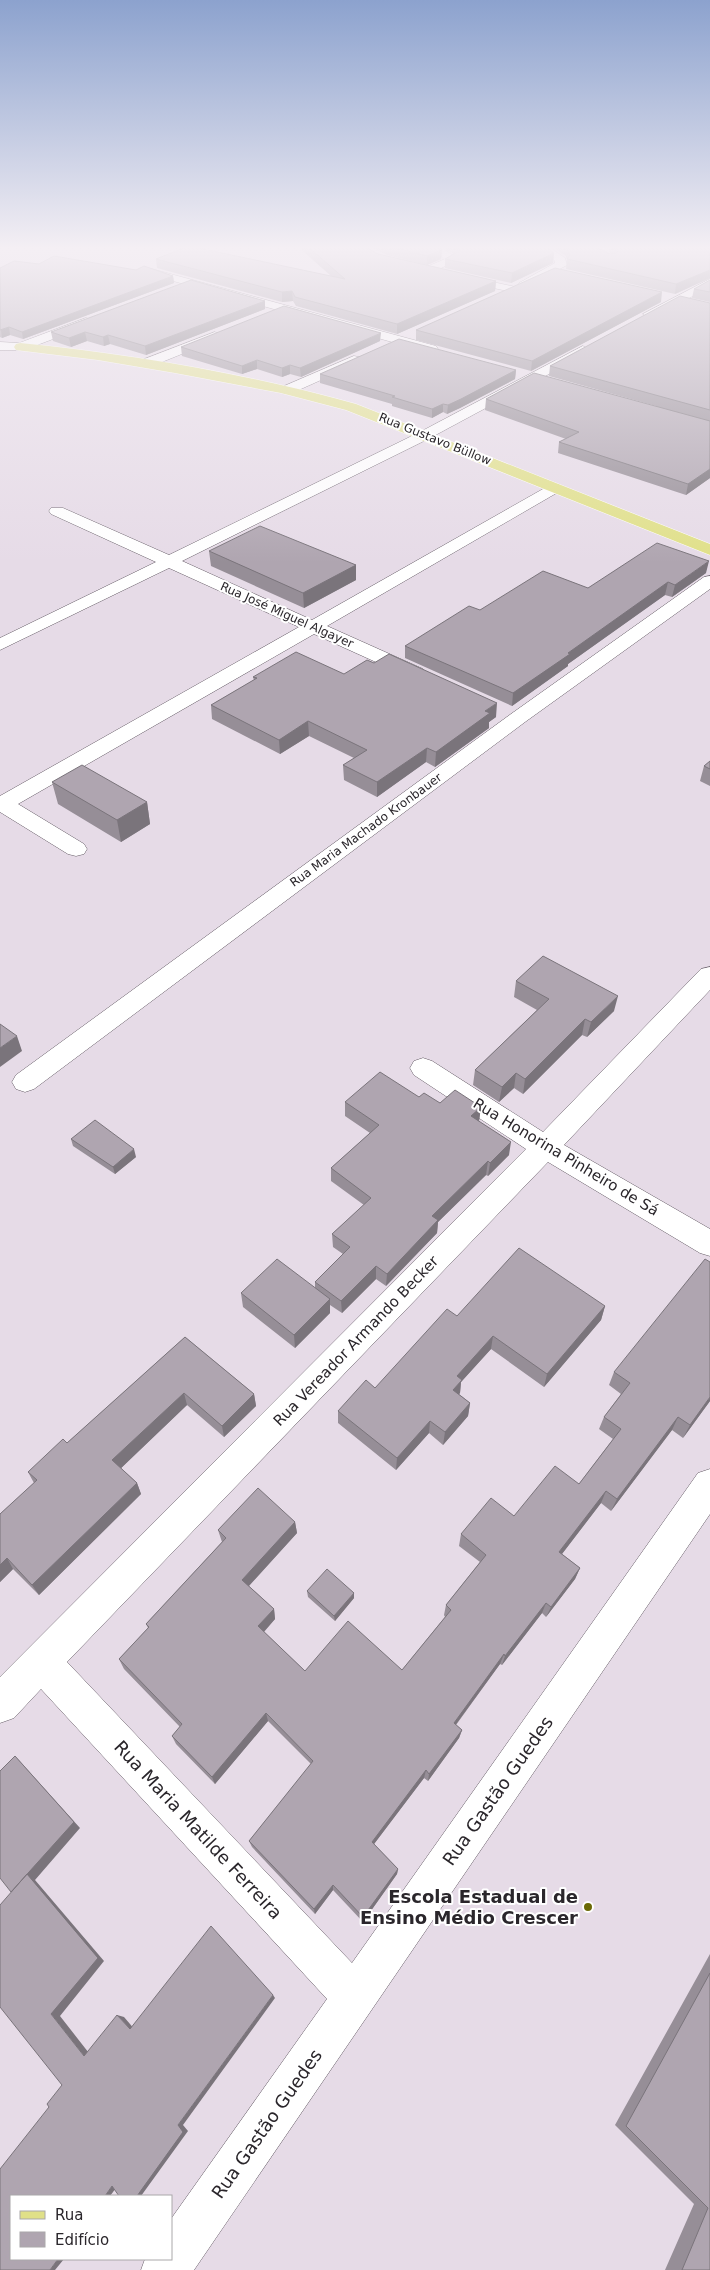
<svg xmlns="http://www.w3.org/2000/svg" width="710" height="2270" font-family="'DejaVu Sans',sans-serif">
<style>
.lines{fill:none;stroke-linecap:round;stroke-linejoin:round}
.minor-casing{stroke:#645b65;stroke-width:1}
.major-casing{stroke:#fff;stroke-width:1}
.minor{fill:#fff;fill-rule:evenodd}
.major{fill:#e0e088;fill-rule:evenodd}
.wall{fill:#968e97}
.shaded-wall{fill:#7a747b}
.building{fill:#afa5b0;stroke:#7a747b}
.poi-dot{fill:#6b6906;stroke:#fff;stroke-width:2}
.labels{text-anchor:middle;stroke-width:4;stroke-linejoin:round;paint-order:stroke}
.far-street-label{font-size:12px;fill:#2a262b;stroke:#fff}
.street-label{font-size:15px;fill:#2a262b;stroke:#fff}
.near-street-label{font-size:18px;fill:#2a262b;stroke:#fff}
.near-poi-label{font-size:18px;font-weight:bold;fill:#2a262b;stroke:#fff;text-anchor:end}
</style>
<rect width="100%" height="100%" fill="#e6dbe7"/>
<g class="lines">
<defs>
<path id="minor" d="M426,245H438L459,260L432,272H424L422,270L424,268L445,259Z
M533,245H546L565,258L567,265L527,287H519L517,285L519,283L555,263V261Z
M598,245H612L606,252L616,259L614,261C607,263 599,259 595,253Z
M152,269L436,346L438,349L436,352H428L148,274L146,272L148,270Z
M460,275L516,287L518,289L512,292L456,280L454,278Z
M710,279V287L653,317L649,318L643,314Z
M86,318L90,319L92,322L90,325L24,350H0V342L19,343Z
M215,332L221,336L219,339L152,366H142L141,363L142,360Z
M583,346L589,350L588,353L430,438L182,561L312,620L550,485H560L563,488L560,491L327,626L423,669L425,673L423,677L416,679L409,677L314,634L18,804L84,844L87,849L84,854L76,856L68,854L0,812V796L299,627L169,568L0,650V638L156,562L51,514L49,511L51,508H63L169,555L420,432Z
M354,356L359,357L360,360L359,363L292,393H282L280,390L282,387Z
M710,576V589L525,722L34,1089L25,1092L16,1089L12,1082L16,1075L511,714L704,577Z
M710,967V990L564,1145L710,1229V1256L700,1253L548,1162L67,1662L352,1963L698,1473L710,1469V1514L194,2270H141L145,2259H171V2219L327,1999L41,1689L14,1718L0,1723V1677L526,1149L414,1075L410,1068L414,1061L423,1058L432,1061L543,1132L701,969Z"/>
<path id="major" d="M20,343C130,354 249,374 356,404L710,544V555L346,410L281,393L175,373L98,360L16,350L14,347L16,344Z"/>
</defs>
<use href="#minor" class="minor-casing"/>
<use href="#major" class="major-casing"/>
<use href="#minor" class="minor"/>
<use href="#major" class="major"/>
</g>
<path class="wall" d="M296,245H362L378,254L496,281L495,291L397,334L296,306L293,301L282,302L157,268L156,259L331,276Z
M367,245H436L442,249L441,259L427,265L387,255Z
M441,245H543L554,253L553,263L511,283L445,268V259L454,254Z
M550,245H596V247L610,254H612L609,252L610,245H710V278L675,294L566,269L567,259L566,256Z
M39,264L173,276L174,283L23,339L10,335L2,338L0,337V268Z
M710,280V302L692,298L694,289Z
M265,301V309L146,355L110,344L104,346L87,341L71,347L53,341L51,332Z
M661,302L531,371L416,340V330Z
M710,303V478L686,495L558,453L559,442L566,439L485,410L486,399L656,406L549,376L550,366Z
M380,341L301,377L290,374L282,377L257,369L242,374L182,356L181,347Z
M516,370L515,379L460,408L447,414L443,412L432,418L392,406V404L320,383V374Z
M209,551L356,565V580L304,608L211,566Z
M706,573L672,597L665,595L568,664V666L512,706L405,658V646L480,610L588,588Z
M344,674L496,717L489,722V728L435,767L426,762L377,797L344,780L343,765L354,758L309,736L280,754L212,719L211,705L254,680L253,677Z
M710,761V786L700,781L704,766Z
M52,782L147,802L150,824L121,842L58,804Z
M516,981L614,1011L587,1037L582,1035L523,1094L514,1088L499,1102L473,1085L475,1070L537,1010L514,997Z
M419,1097L440,1103L481,1107L479,1121L509,1155L488,1176L486,1175L438,1222L437,1233L386,1286L376,1279L342,1313L330,1305V1313L295,1348L243,1307L241,1293L315,1288V1282L343,1254L333,1247L332,1234L364,1205L331,1181V1168L370,1133L345,1116V1102Z
M71,1139L136,1157L115,1174L73,1146Z
M605,1306L601,1320L544,1387L491,1349L461,1382L460,1393L459,1394L470,1403L468,1416L443,1445L429,1433L396,1470L338,1423V1411L375,1388L457,1316Z
M185,1337L254,1394L256,1406L224,1437L187,1405L121,1468L137,1483L141,1494L39,1595L13,1569L0,1582V1514L34,1483L28,1472L67,1443Z
M614,1372L710,1401L683,1438L672,1430L611,1511L601,1503L562,1554L580,1568L575,1579L546,1617L542,1613L502,1665L500,1664L456,1725L462,1730L459,1738L428,1781L424,1778L374,1844L398,1869L397,1874L363,1922L333,1890L315,1914L252,1847L249,1841L311,1764L268,1721L215,1784L176,1744L172,1736L180,1727L124,1669L119,1659L148,1628L146,1624L222,1542L218,1530L295,1522L297,1533L249,1586L274,1609L275,1619L264,1632L305,1671L402,1670L445,1617L444,1615L446,1605L480,1562L459,1546L461,1534L514,1516L579,1484L613,1439L599,1429L604,1417L621,1394L609,1385Z
M307,1591L354,1598L335,1621L308,1597Z
M710,1954V2270H665L694,2204L615,2125Z"/>
<path class="shaded-wall" d="M442,249L441,259L427,265V256Z
M554,253L553,263L511,283L512,273Z
M710,270V278L675,294L676,284Z
M173,276L174,283L23,339L22,332Z
M496,281L495,291L397,334V324Z
M292,291L293,301L282,302V292Z
M662,292L661,302L531,371L532,361Z
M265,301V309L146,355L145,346Z
M9,327L10,335L2,338L1,330Z
M85,332L87,341L71,347L69,338Z
M381,333L380,341L301,377L300,368Z
M108,335L110,344L104,346L103,337Z
M257,360V369L242,374V366Z
M290,365V374L282,377V368Z
M516,370L515,379L460,408L447,414L448,405Z
M443,404V412L432,418V409Z
M710,469V478L686,495L688,484Z
M709,561L706,573L672,597L675,585Z
M356,565V580L304,608L303,593Z
M668,582L665,595L568,664V666L512,706L513,693L568,653Z
M497,703L496,717L489,722V728L435,767L436,752L485,711Z
M308,721L309,736L280,754L279,740Z
M427,748L426,762L377,797V782Z
M147,802L150,824L121,842L117,820Z
M618,996L614,1011L587,1037L591,1022Z
M585,1019L582,1035L523,1094L525,1079Z
M17,1036L22,1051L0,1067V1048Z
M516,1073L514,1088L499,1102L502,1087Z
M481,1107L479,1121L469,1130L471,1116Z
M511,1142L509,1155L488,1176L490,1163Z
M134,1149L136,1157L115,1174L113,1167Z
M488,1161L486,1175L438,1222L437,1233L386,1286L387,1274L432,1216Z
M376,1266V1279L342,1313L341,1301Z
M330,1299V1313L295,1348L294,1335Z
M605,1306L601,1320L544,1387L547,1374Z
M493,1336L491,1349L461,1382L460,1393L451,1403L453,1390L457,1376Z
M184,1393L187,1405L117,1472L112,1460Z
M254,1394L256,1406L224,1437L222,1426Z
M710,1397V1401L683,1438L690,1425Z
M470,1403L468,1416L443,1445L445,1432Z
M678,1417L672,1430L611,1511L617,1499Z
M430,1421L429,1433L396,1470L397,1458Z
M137,1483L141,1494L39,1595L32,1585Z
M606,1491L601,1503L555,1563L559,1552Z
M295,1522L297,1533L245,1590L242,1580Z
M7,1558L13,1569L0,1582V1565Z
M580,1568L575,1579L546,1617L551,1607Z
M354,1593V1598L335,1621L334,1616Z
M546,1603L542,1613L502,1665L505,1656Z
M274,1609L275,1619L260,1636L258,1626Z
M504,1654L500,1664L451,1731L454,1723Z
M266,1713L268,1721L215,1784L212,1777Z
M462,1730L459,1738L428,1781L429,1774Z
M15,1756L80,1828L35,1880L104,1961L60,2016L92,2057L84,2056L51,2014L27,1874Z
M426,1770L424,1778L371,1848L372,1842Z
M398,1869L397,1874L363,1922V1917Z
M333,1885V1890L315,1914L314,1909Z
M273,1995L275,1998L183,2125L188,2131L141,2196H137L178,2125Z
M117,2015L124,2017L136,2031L130,2029Z
M119,2184L110,2196H105L112,2186Z
M58,2259H64L55,2270H50Z"/>
<path class="building" d="M306,245H362L378,254L496,281L397,324L295,297L292,291L282,292L156,259L189,246L345,279Z
M385,245H436L442,249L427,256Z
M454,245H543L554,253L512,273L445,259L461,250Z
M564,245H596V247L610,254L616,253L619,250L614,245H710V270L676,284L567,259L570,255L567,247Z
M54,256L136,270L144,266L173,276L22,332L9,327L0,330V268L14,261L39,264Z
M555,268L662,292L532,361L416,330Z
M191,280L265,301L145,346L108,335L103,337L85,332L69,338L51,332Z
M710,280V292L694,289Z
M680,296L710,303V410L550,366Z
M284,306L381,333L300,368L290,365L282,368L257,360L242,366L181,347Z
M399,339L516,370L461,399L448,405L443,404L432,409L392,397L395,396L320,374Z
M534,373L710,421V469L688,484L559,442L579,432L486,399Z
M260,526L356,565L303,593L209,551Z
M657,543L709,561L675,585L668,582L568,653L570,654L513,693L405,646L469,606L480,610L543,571L588,588Z
M296,652L344,674L367,660L374,663L389,654L497,703L485,711L490,713L436,752L427,748L377,782L343,765L367,750L308,721L279,740L211,705L257,678L253,677Z
M710,761V769L704,766Z
M82,765L147,802L117,820L52,782Z
M543,956L618,996L591,1022L585,1019L525,1079L516,1073L502,1087L475,1070L549,999L516,981Z
M0,1024L17,1036L0,1048Z
M380,1072L419,1097L424,1093L440,1103L455,1090L481,1107L471,1116L511,1142L490,1163L488,1161L432,1216L438,1220L387,1274L376,1266L341,1301L315,1282L350,1247L332,1234L371,1198L331,1168L379,1125L345,1102Z
M95,1120L134,1149L113,1167L71,1139Z
M519,1248L605,1306L547,1374L493,1336L457,1376L462,1380L453,1390L470,1403L445,1432L430,1421L397,1458L338,1411L366,1380L375,1388L447,1309L457,1316Z
M277,1259L330,1299L294,1335L241,1293Z
M705,1259L710,1262V1397L690,1425L678,1417L617,1499L606,1491L559,1552L580,1568L551,1607L546,1603L505,1656L504,1654L454,1723L462,1730L429,1774L426,1770L372,1842L398,1869L363,1917L333,1885L314,1909L249,1841L313,1761L266,1713L212,1777L172,1736L182,1724L119,1659L149,1627L146,1624L226,1538L218,1530L258,1488L295,1522L242,1580L274,1609L258,1626L305,1671L348,1621L402,1670L451,1610L446,1605L486,1555L461,1534L491,1498L514,1516L555,1466L579,1484L621,1429L604,1417L630,1383L614,1372Z
M185,1337L254,1394L222,1426L184,1393L112,1460L137,1483L32,1585L7,1558L0,1565V1514L37,1480L28,1472L63,1439L67,1443Z
M327,1569L354,1593L334,1616L307,1591Z
M15,1756L74,1822L11,1892L0,1878V1771Z
M27,1874L98,1958L51,2014L84,2056L117,2015L130,2029L211,1926L273,1995L178,2125L183,2132L137,2196H119L112,2186L105,2196H11V2259H58L50,2270H0V2169L49,2107L47,2104L62,2085L0,2007V1905Z
M710,1973V2270H682L708,2208L626,2126Z"/>
<linearGradient id="sky" x2="0" y2="1"><stop stop-color="#8ca2ce"/><stop offset="0.44" stop-color="#f4eff4"/><stop offset="1" stop-color="#f4eff4" stop-opacity="0"/></linearGradient>
<rect width="710" height="563" fill="url(#sky)"/>
<circle class="poi-dot" cx="588" cy="1907" r="5"/>
<g class="labels">
<g class="far-street-label">
<text transform="translate(435 439) rotate(22)" y="4">Rua Gustavo Büllow</text>
<text transform="translate(287 615) rotate(24)" y="4">Rua José Miguel Algayer</text>
<text transform="translate(366 830) rotate(-36)" y="4">Rua Maria Machado Kronbauer</text>
</g>
<g class="street-label">
<text transform="translate(566 1157) rotate(31)" y="5">Rua Honorina Pinheiro de Sá</text>
<text transform="translate(356 1341) rotate(-46)" y="5">Rua Vereador Armando Becker</text>
</g>
<g class="near-street-label">
<text transform="translate(498 1791) rotate(-55)" y="6">Rua Gastão Guedes</text>
<text transform="translate(198 1830) rotate(47)" y="6">Rua Maria Matilde Ferreira</text>
<text transform="translate(267 2124) rotate(-55)" y="6">Rua Gastão Guedes</text>
</g>
<g class="near-poi-label">
<text x="578" y="1903">Escola Estadual de<tspan x="578" dy="21">Ensino Médio Crescer</tspan></text>
</g>
</g>
<rect x="10" y="2195" width="162" height="65" fill="#ffffff" stroke="#aaa8aa"/>
<rect x="20" y="2211" width="25" height="8" fill="#e0e088" stroke="#aaa8aa"/>
<text x="55" y="2220" font-size="15" fill="#2a262b">Rua</text>
<rect x="20" y="2232" width="25" height="15" fill="#afa5b0" stroke="#aaa8aa"/>
<text x="55" y="2245" font-size="15" fill="#2a262b">Edifício</text>
</svg>
